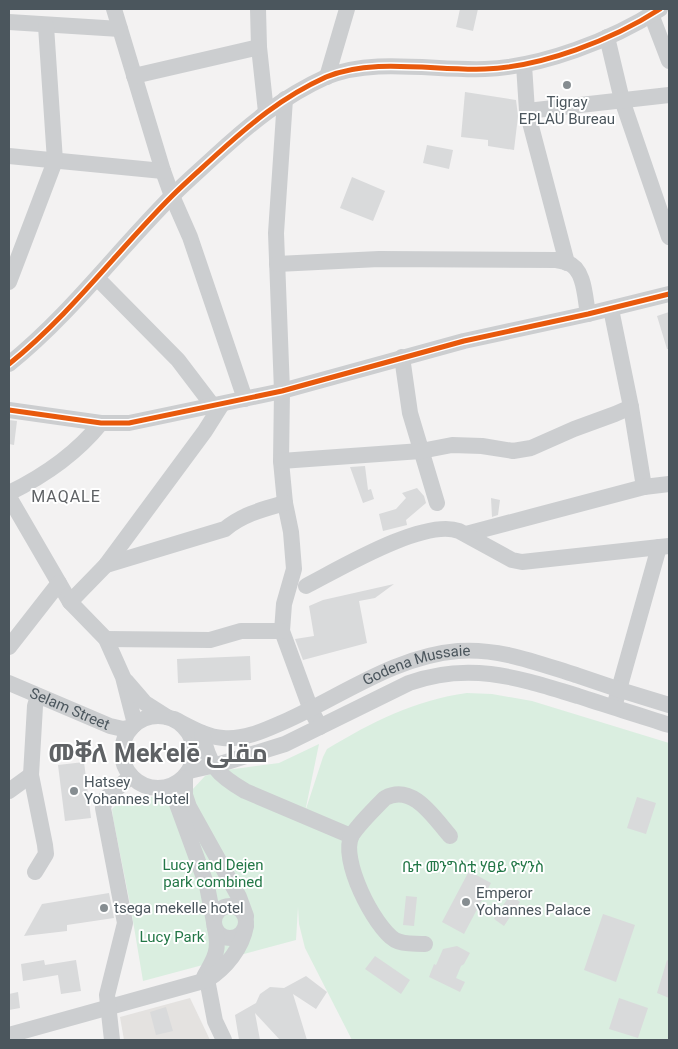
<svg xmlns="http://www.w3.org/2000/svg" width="678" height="1049" font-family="Roboto,Cairo,'Noto Sans Ethiopic',sans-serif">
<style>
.commercial{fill:#e4e2e0}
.green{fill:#daeee0}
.building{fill:#d9dadb}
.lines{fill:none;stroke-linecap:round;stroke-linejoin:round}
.minor{stroke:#ccced0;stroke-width:16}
.cycleway-casing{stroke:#fff;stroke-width:8}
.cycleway{stroke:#e8590c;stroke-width:5}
.poi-dot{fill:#868d91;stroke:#fff;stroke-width:2}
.labels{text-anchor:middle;stroke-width:4;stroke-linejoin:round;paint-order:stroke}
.poi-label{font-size:15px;fill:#4b565d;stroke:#fff;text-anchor:start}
.street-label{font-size:15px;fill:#4b565d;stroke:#fff}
.park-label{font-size:15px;fill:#237747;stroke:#fff}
.neighbourhood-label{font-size:16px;letter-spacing:1px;fill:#5f6265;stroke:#fff}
.town-label{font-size:25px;font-weight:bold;fill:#5f6265;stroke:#fff}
</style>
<rect width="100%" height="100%" fill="#f3f2f2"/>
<path class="commercial" d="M190,998L210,1040H124L120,1017Z"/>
<path class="green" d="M467,693L492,694L532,701L669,743V1040H352L305,948L299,924L298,907L296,940L143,981L131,909L113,818L112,809L115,806L155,796L165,799L174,798L192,790L205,776L219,771L279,763L319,744L305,812L323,757L327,749C372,722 415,700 467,693Z"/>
<path class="building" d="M460,9H478L473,31L456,27Z
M465,92L516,100L518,116L514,150L488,146V140L461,137Z
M427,145L453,150L449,169L423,163Z
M352,177L385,191L373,221L340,208Z
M669,312V349H667L657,316Z
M9,420L17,421L14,445L9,444Z
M365,466L368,490L371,489L374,499L363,503L350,467Z
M417,488L424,496L426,503L406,520L407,525L383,531L379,514L396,509L406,498L402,493Z
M491,498L500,500L498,515L492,517Z
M394,584L375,598L359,601L367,643L303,660L295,639L314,636L309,606L323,600Z
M250,656L251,680L178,683L177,659Z
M84,762L91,818L65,821L58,765Z
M637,797L656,803L646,834L627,828Z
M469,871L491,883L464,934L442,922Z
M109,893L114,918L67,925V931L24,936L42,904Z
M510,895L520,902L504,926L494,919Z
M406,896L417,897L414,926L403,925Z
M603,914L635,925L616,982L584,970Z
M457,946L470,953L464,964L461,966L456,978L465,982L460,992L429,977L434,964L436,965L443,949Z
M375,956L410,980L401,994L365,969Z
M44,960L45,965L76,960L81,991L61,994L58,975L23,981L21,964Z
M667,960L669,961V998L657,993Z
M306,976L327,992L316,1009L293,994L307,1040H280L255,1013L260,1040H239L235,1015L256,1003L260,994L270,987L284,988Z
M18,992L20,1008L9,1010V994Z
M619,998L648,1008L638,1038L609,1029Z
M166,1007L173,1031L156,1035L150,1012Z"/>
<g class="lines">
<g class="minor">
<path d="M114,9L163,171L172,196L190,237L245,399"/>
<path d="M258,9L259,47L266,112"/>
<path d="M651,14L669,61"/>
<path d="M9,22L120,29"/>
<path d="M607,37L622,100L669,237"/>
<path d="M524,65L527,111L567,263"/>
<path d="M134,76L259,47"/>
<path d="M327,77L347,9"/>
<path d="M285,99L276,233L282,391L281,461L285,503L291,532L294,569L284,604L282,631L311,710L320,727"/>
<path d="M527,111L669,95"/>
<path d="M9,156L163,171"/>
<path d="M277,264L379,259L556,260C560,261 564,261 568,263C585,269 585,299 588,314"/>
<path d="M97,278L178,360L213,406"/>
<path d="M9,282L55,161L46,26"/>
<path d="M611,309L631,407L644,487"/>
<path d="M402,357L410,413L437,503"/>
<path d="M9,364C70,315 117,251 172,196C186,182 201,169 215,156C250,124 282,97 326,77C373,57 435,71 485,69C542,67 612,40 660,9"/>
<path d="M9,410L101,423H129L282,391L464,341L588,314L669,294"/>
<path d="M281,461L421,451L452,445L482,446L513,451L531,448L574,429L615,414L631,407"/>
<path d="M9,493C44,476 76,454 101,423"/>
<path d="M9,497L70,602L106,639L123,677L135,724"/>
<path d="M466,534L644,487L669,484"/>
<path d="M106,565L225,529C243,514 264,509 285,503"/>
<path d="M306,586C339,569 424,518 459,531L512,560L522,562L669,546"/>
<path d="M70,602L106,565L205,431L222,404"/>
<path d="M106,639L210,640L241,631H282"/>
<path d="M9,647L59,583"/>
<path d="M126,681L145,703L167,717"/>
<path id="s1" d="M9,683L110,726L123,729L132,727"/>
<path d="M616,700L659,547"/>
<circle cx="158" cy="752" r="36"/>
<path id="s2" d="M174,719C190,727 206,737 223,738C246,740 267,729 288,720C343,695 396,656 458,651C500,648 537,663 576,675C607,686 638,696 669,705"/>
<path d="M202,733C209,765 216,774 245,791L351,836"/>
<path d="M189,771L220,764L285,744L409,683C470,661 519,678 578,696C608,706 639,715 669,725"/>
<path d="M185,778V795L189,807L239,897L246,916"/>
<path d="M9,791L31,775"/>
<path d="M177,804L207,886L214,922"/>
<path d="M35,872L46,854L45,845L31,775L35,706L38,696"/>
<circle cx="230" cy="922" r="16"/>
<path d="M425,944C415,943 404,945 395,940C374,927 339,858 352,835C358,825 377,806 385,798C413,783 434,818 450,836"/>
<path d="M206,974L215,1021L224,1040"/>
<path d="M204,977C215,958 220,950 215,928"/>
<path d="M9,1035L207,980C226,968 242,948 246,926"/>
<path d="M112,1040L107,995L125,923L103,808L106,798L131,776"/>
</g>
<defs>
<path id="cycleway" d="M9,364C70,315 117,251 172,196C186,182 201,169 215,156C250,124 282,97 326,77C373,57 435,71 485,69C542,67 612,40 660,9
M9,410L101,423H129L282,391L464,341L588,314L669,294"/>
</defs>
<use href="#cycleway" class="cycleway-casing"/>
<use href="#cycleway" class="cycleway"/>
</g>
<g class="poi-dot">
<circle cx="567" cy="85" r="5"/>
<circle cx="74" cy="791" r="5"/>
<circle cx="466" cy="902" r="5"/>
<circle cx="104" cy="908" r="5"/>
</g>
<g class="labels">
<g class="poi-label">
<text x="567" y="107" text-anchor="middle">Tigray<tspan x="567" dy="17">EPLAU Bureau</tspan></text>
<text x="84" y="787">Hatsey<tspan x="84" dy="17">Yohannes Hotel</tspan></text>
<text x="476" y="898">Emperor<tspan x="476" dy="17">Yohannes Palace</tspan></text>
<text x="114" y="913">tsega mekelle hotel</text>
</g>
<g class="street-label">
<text dy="5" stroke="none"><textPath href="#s2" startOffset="262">Godena Mussaie</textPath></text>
<text dy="5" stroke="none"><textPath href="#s1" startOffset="66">Selam Street</textPath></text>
</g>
<g class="park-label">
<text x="213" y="870">Lucy and Dejen<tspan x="213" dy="17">park combined</tspan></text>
<text x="473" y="872">ቤተ መንግስቲ ሃፀይ ዮሃንስ</text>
<text x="172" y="942">Lucy Park</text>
</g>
<g class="neighbourhood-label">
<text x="66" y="502">MAQALE</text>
</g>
<g class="town-label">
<text x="158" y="762">መቐለ Mek'elē مقلى</text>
</g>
</g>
<rect width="678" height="1049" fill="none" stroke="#4b565d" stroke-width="20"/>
</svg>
